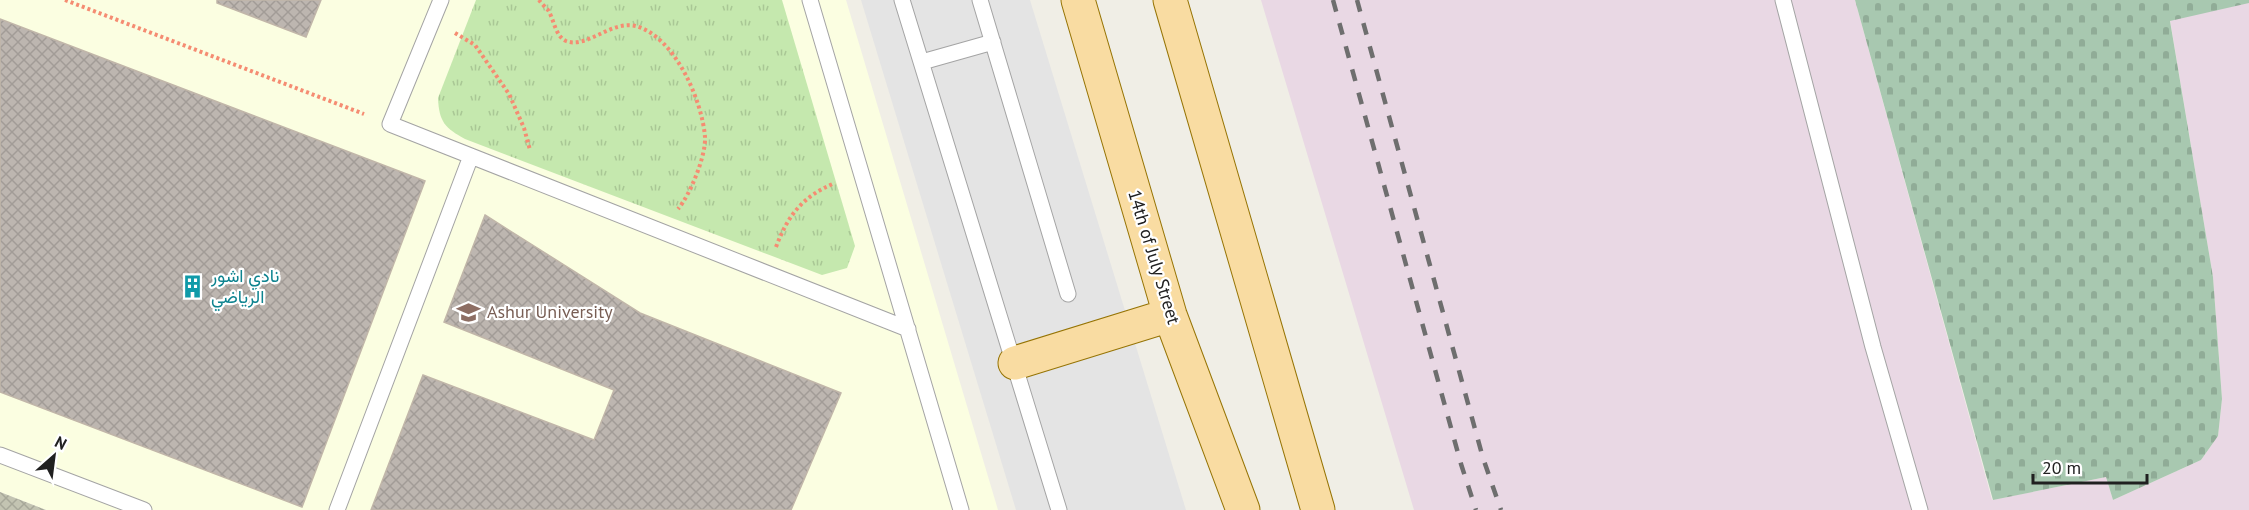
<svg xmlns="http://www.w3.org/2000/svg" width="2249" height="510" font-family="'PT Sans',Vazirmatn,sans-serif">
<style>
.education{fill:#fbfee1}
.railway{fill:#e9d8e4}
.construction{fill:url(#construction-cross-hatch)}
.grass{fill:url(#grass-tufts)}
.cemetery{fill:url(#cemetery-stones)}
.parking{fill:#e4e4e4}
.building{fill:url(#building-cross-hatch);stroke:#c1b6a9;stroke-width:1.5}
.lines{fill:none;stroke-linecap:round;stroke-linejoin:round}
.lane-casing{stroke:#a4a4a4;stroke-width:17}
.primary-casing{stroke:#967405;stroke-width:35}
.path{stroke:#f58c72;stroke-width:4;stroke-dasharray:3 3;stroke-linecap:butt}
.lane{stroke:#fff;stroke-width:15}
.primary{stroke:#f9dca2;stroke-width:33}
.rail{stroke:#6e6e6e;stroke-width:4.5;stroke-dasharray:12 12;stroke-linecap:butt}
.labels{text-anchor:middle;stroke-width:4.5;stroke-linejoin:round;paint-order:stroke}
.street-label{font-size:18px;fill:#202020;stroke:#fff}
.culture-label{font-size:18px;fill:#0d838f;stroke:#fff;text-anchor:start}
.education-label{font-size:18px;fill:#785e54;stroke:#fff;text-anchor:start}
</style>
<defs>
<pattern id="construction-cross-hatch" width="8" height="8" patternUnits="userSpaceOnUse" patternTransform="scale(1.5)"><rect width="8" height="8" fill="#c3c4b2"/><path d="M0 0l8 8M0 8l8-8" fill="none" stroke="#a7a899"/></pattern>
<pattern id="grass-tufts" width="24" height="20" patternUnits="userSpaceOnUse" patternTransform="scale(1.5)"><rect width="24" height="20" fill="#c5e8ae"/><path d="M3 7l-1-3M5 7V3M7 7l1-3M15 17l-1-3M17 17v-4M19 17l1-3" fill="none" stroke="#a9c795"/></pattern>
<pattern id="cemetery-stones" width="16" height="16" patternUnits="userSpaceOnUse" patternTransform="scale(1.5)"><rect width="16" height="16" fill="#a8c8b0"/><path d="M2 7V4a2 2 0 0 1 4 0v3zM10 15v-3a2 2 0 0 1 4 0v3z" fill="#90ac97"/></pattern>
<pattern id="building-cross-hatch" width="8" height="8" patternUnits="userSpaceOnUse" patternTransform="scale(1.5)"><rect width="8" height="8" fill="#bdb6b0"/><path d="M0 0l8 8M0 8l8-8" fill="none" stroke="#a29c97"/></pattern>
</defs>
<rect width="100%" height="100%" fill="#f0eee6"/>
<path class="education" d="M0,0H846L998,510H46L0,492Z"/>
<path class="railway" d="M1261,0H1855L1992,500L2106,477L2113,500L2201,460L2218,436L2222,399L2213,277L2170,20L2249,1V510H1414Z"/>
<path class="construction" d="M0,492L46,510H0Z"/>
<path class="grass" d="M476,0H782L855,246L847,268L822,275L465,139C445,128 439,122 438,98Z"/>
<path class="cemetery" d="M1855,0H2249V3L2170,21L2213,277L2222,399L2218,436L2201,460L2113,500L2106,477L1993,500Z"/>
<path class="parking" d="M861,0H1030L1186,510H1016Z"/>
<path class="building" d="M217,0H321L306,37L217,3Z
M0,19L425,181L302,507L0,392Z
M485,215L640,313L841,393L791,510H371L423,375L594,440L614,390L444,322Z"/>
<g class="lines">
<defs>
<path id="lane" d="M441,0L390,124L908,329
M810,0L961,510
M902,0L1059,510
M980,0L1068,294
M1783,0L1873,347L1920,510
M922,62L993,42
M0,455L144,510
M337,510L471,156"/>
<path id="primary" d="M1078,0L1170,315L1243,510
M1170,0L1318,510
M1015,363L1170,315"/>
</defs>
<use href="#lane" class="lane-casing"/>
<use href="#primary" class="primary-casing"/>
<path class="path" d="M65,0L364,114
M539,0C541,3 545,7 548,10C554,19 555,36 566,41C587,49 611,20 636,26C675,37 702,100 705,137C706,156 690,195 678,209
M455,33L475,45L509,94L524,128L530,150
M776,247C788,215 803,196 835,183"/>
<use href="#lane" class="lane"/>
<use href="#primary" class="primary"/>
<path class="rail" d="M1333,0L1461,464L1476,510
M1357,0L1483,458L1501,510"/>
</g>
<defs>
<symbol id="building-bare" viewBox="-9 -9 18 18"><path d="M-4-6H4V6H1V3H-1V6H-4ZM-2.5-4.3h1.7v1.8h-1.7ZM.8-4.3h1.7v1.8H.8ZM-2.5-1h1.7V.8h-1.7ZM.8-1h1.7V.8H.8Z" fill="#0f9aa8" stroke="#fff" stroke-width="2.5" paint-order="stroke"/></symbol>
<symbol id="university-bare" viewBox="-9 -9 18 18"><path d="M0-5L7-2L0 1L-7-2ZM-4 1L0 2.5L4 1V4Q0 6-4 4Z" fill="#8d6e63" stroke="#fff" stroke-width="2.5" paint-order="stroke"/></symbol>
</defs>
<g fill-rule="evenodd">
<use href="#building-bare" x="176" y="270" width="33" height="33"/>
<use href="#university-bare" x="452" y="296" width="33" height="33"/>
</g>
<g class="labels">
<g class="street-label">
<text transform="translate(1154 257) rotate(73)" y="6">14th of July Street</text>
</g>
<g class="culture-label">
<text x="211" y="282">نادي اشور<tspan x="211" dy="21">الرياضي</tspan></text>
</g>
<g class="education-label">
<text x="487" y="318">Ashur University</text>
</g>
</g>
<g transform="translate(54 456) rotate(28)" stroke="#ffffff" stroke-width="4.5" paint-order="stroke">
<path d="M0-4.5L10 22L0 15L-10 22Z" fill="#202020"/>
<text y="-9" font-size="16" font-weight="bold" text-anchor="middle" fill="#202020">N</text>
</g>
<path d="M2033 474v9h114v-9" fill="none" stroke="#202020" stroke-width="3"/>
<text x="2042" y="474" font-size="18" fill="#202020" stroke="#ffffff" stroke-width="4.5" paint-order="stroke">20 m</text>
</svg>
